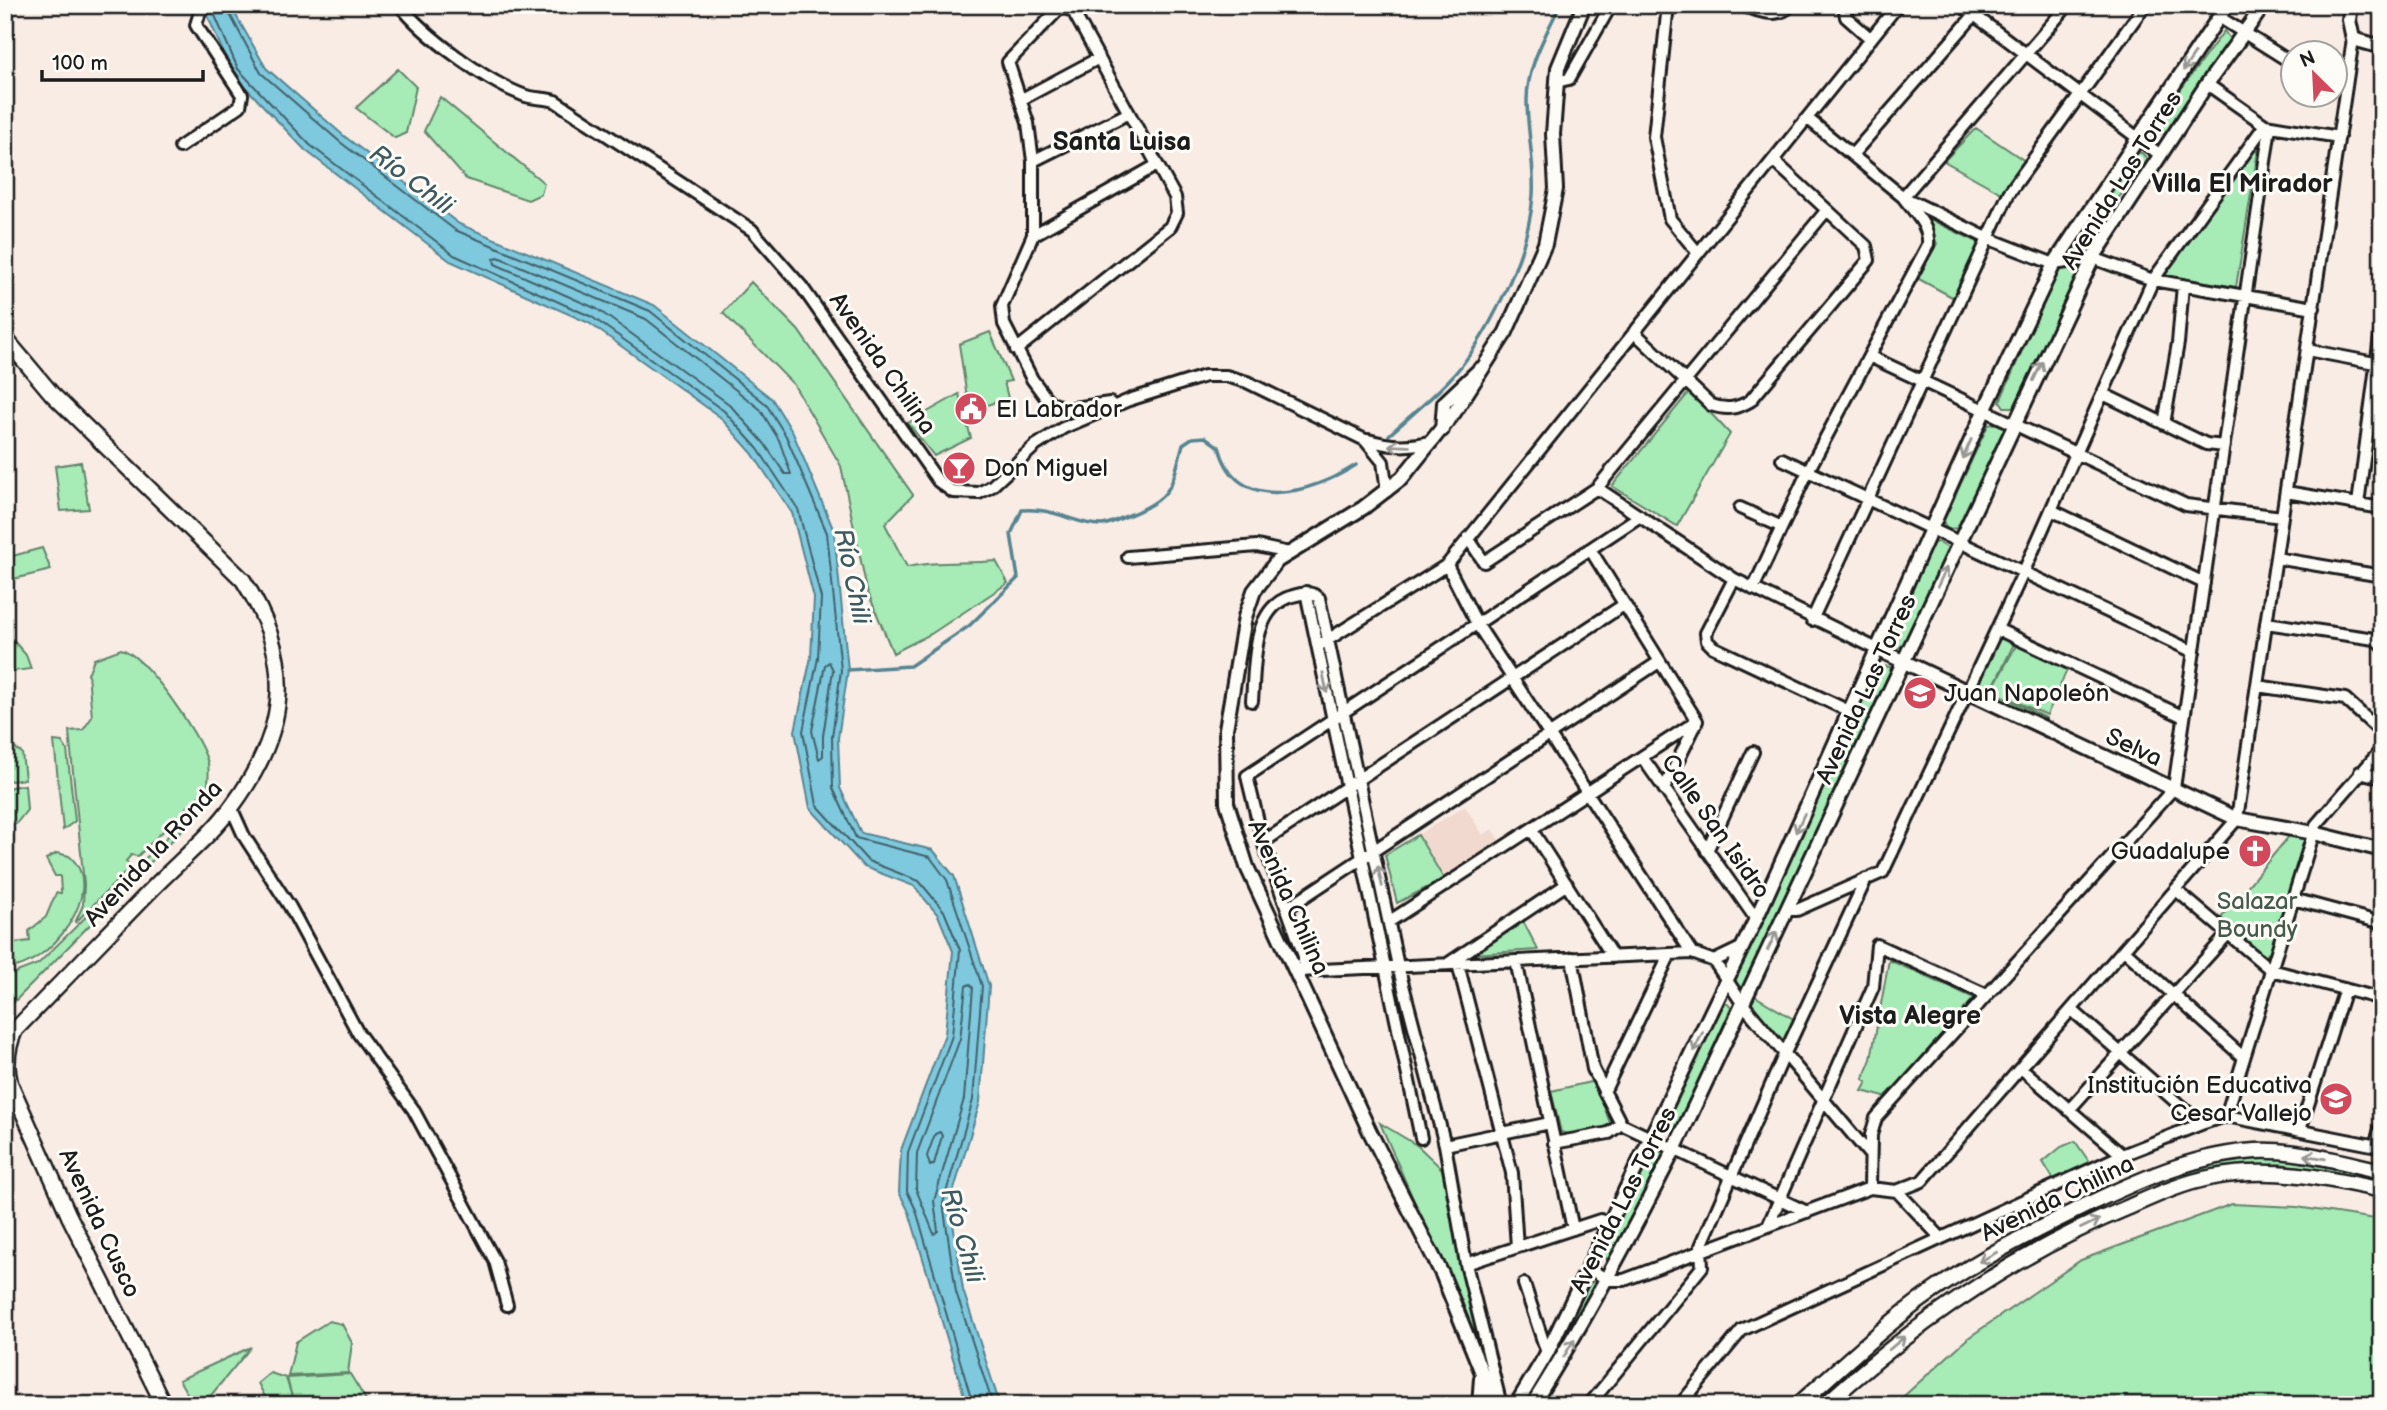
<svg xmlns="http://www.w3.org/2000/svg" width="2387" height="1410" font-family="'Balsamiq Sans',sans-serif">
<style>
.built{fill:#f2d9cf}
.green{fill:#a7ebb7;stroke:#62846a;stroke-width:2}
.water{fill:#7ec9de;stroke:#578490;stroke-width:2}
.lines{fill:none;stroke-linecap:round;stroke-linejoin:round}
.shore{stroke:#43616a;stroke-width:2}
.stream{stroke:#578490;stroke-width:3.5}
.minor-casing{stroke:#1c1c1c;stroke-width:16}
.tertiary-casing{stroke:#1c1c1c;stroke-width:18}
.secondary-casing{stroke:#1c1c1c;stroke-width:19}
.minor{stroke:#fdfcf7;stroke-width:10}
.tertiary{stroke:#fdfcf7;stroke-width:12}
.secondary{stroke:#fdfcf7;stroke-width:14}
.oneway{stroke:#989794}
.labels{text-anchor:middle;stroke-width:6;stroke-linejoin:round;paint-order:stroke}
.street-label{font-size:24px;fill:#1c1c1c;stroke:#fdfcf7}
.poi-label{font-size:24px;fill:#1c1c1c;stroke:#fdfcf7;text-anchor:start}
.park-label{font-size:24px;fill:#465a4a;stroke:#fdfcf7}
.neighbourhood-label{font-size:26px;font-weight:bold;fill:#1c1c1c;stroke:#fdfcf7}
.water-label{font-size:26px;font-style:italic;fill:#3e5960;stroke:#fdfcf7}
</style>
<rect width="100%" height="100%" fill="#f8ece5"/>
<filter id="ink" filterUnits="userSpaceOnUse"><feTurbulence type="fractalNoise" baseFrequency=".0143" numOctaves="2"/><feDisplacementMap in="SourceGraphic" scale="14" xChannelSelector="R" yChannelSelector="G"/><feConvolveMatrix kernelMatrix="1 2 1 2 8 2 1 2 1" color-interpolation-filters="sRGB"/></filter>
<g filter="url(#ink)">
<path class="built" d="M1465,806L1483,835L1493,829L1501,844L1445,878L1419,834Z"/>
<path class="green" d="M2224,31L2232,42L2166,134L2153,132L2152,128Z
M398,69L416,87L406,133L395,138L356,108Z
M440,97L544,183L541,194L528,200L466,179L424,131Z
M1976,128L2025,161L2003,194L1944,161Z
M2260,138L2236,287L2164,275Z
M2135,152L2142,153L2148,160L2113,205L2087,248L2074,251L2070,247Z
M1927,218L1980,243L1954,298L1917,278L1937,244Z
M2075,266L2079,271L2014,407H2004L2000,401L2058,268Z
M751,282L798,330L913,495L885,524L907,567C937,560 966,564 996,561L1008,583L931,634L893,653L867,590L841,466L794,385L723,313Z
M990,332L1011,381L1004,382L1008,398L969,411L959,344Z
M1690,391L1730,434L1677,526L1612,486Z
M959,394L971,438L934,456L908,423Z
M1999,423L2004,425L2006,434L1959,528L1947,529L1943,522L1988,425Z
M81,462L89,509L61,511L55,466Z
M1938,542L1949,549L1905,644L1898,648L1891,637L1933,543Z
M42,548L51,570L5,581V558Z
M5,631L26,655L31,669L5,672Z
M1997,636L2014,644L1991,691L2017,644L2067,670L2047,715L1998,694L2046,718L2043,724L1970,689Z
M121,649C146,656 199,734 207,760C210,767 208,779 208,787L138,856L131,855L126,861L131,867L75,923L83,905L84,884L69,731L83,730L92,717L88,674L94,659Z
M1882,666L1890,667L1892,671L1742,989L1732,985L1876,670Z
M54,741L62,742L67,750L75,821L63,830Z
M6,742L22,753L25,779L11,781L5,776Z
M25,785L27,810L16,824L6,817L5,793L11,787Z
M216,789L218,793L39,977L12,1004L5,1006V973L12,974L38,964Z
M1418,835L1444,879L1397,903L1385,855Z
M2289,836L2307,840L2274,947L2265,957L2221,918Z
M57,853L69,856C110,889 48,970 5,968V944L30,941L29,931L46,917L56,893H61L60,876H55L46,859Z
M1523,921L1538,950L1472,954Z
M1889,960L1974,998L1950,1026L1948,1036C1925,1042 1925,1062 1911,1077C1903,1084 1892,1091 1884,1097L1862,1091L1867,1082L1863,1079L1871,1059Z
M1755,996L1795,1020L1780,1045L1750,1007Z
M1727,1003L1731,1008L1677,1132L1662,1124L1720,1004Z
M1595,1081L1610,1123C1601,1132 1573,1137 1561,1132L1551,1091Z
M1380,1123L1418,1146L1442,1169L1482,1357Z
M2075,1141L2090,1163L2054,1180L2043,1162L2061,1147Z
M1654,1150L1661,1151L1664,1158L1612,1263L1602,1255Z
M2274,1157L2382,1178V1183L2281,1164L2209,1170L2157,1185L2155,1180L2209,1165Z
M2232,1204L2297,1207L2382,1220V1405H1894L1968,1338L2081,1260Z
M1595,1281L1598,1286L1532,1396L1586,1285Z
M329,1321L342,1324L352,1343L348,1373L288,1376L296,1342Z
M251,1347L203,1405H194L179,1380Z
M270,1373L286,1378L292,1397L287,1378L350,1374L369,1405H269L258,1383Z"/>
<path class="water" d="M203,5H230L266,68L344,136L459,224L654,305L772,399L793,433L834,531L848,670L838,738L840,788L861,833L933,850L954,876L989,986L980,1102L950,1203L963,1290L1000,1405H967L909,1212L899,1192L901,1150L945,1034L953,951L938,915L914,886L864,867L810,808L795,731L811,657L814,598L792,513L752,453L720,417L589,323L450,261L305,150L232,73Z"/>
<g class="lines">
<path class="shore" d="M225,5L261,73L340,142L455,230L650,311L766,404L786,436L827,533L841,670L832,737L833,788L856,838L930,857L947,880L982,986L973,1100L943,1203L956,1292L993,1405
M213,11L238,69L310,145L454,255L592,317L724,411L758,449L798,509L821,598L818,658L803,731L817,805L868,861L919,881L944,911L960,950L952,1036L908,1152L907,1191L916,1210L973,1405
M498,257L646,319L760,409L779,440L791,474H785L764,443L729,404L597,309L495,264L494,259Z
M829,662L833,670L823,736V756L819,759L812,731L825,665Z
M970,984L973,988L964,1099L934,1201L938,1231L934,1234L916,1189L917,1153L960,1039L966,986Z
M940,1132L942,1136L934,1164L930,1166L927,1156L935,1134Z"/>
<path class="stream" d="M1389,435C1409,417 1430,400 1448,381C1488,340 1529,253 1533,195C1535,164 1527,131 1527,100C1527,66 1546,35 1560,5
M848,670L910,666L969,626L1018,578L1011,534L1022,510C1055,507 1075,525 1101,525C1109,525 1120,518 1127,516C1173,498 1171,488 1183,444L1192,438L1205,437L1219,447C1237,516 1312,493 1356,465"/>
<defs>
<path id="minor" d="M400,5C424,36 486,81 523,95C533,99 545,98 555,101L752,230L802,287L938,481L953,492L979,493L992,486L1035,446L1063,428L1129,400L1205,376H1226L1247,382L1365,440L1383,462L1387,491
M1668,5L1654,137L1670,219L1698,253
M1740,5C1758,10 1777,20 1791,5
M1844,5L1846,17L1871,39
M1961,5L2159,154
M2219,17L2292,63
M1556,82L1569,79L1611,5
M2207,84L2265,125L2339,137
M1022,99L1099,58
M1807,118L1903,197L1987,238L2054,264L2093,258L2153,280L2314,308
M180,147L240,106L242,95L196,25L200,12L209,5
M1852,155L1983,5
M1033,161L1129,113
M1033,235L1157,165
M1634,332L1711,405C1726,410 1736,409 1750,401L1869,260L1866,246L1773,160
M1016,350L1170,227L1177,213L1175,197L1074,13L1067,8L1058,10L1008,62L1028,123L1033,161V235L1002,306L1004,324L1032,379L1049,402L1066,409L1110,403
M2307,350L2380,364
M1871,357L2186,505L2282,517
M2103,394L2206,444L2224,446
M2164,424L2178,343L2183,285
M1368,440C1391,447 1410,447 1433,441
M1782,459L2194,652
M1597,488L1734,579L1879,650
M2286,492L2382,508
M2358,504L2382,321
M1740,508L1782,527
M2051,510L2204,583
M1468,538L1484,562L1597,488L1826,211
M1590,549L1697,721
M1128,557L1257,546L1289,553
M2276,558L2382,576
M1447,565L1477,624L1692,953
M1734,579L1706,633L1707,641L1713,647L1851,712
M1753,589L1808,471L1928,245C1930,226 1914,212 1903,197L2068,5
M1306,592L1421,1138
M1812,620L2009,193L2145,5
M2266,623L2375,639L2382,645
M1997,629L2184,717
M1318,646L1447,565L1898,5
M2257,686L2345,699L2382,733
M1252,701C1255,667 1251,606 1293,596C1303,593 1311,591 1319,598L1398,966L1445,1145L1466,1264L1501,1405
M1642,757L1756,919
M2360,772L2382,778
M1664,789L1696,724
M231,807L244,836L290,907L358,1033L413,1109L495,1261L507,1305
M1531,829L1613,957
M1263,842L1622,606
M1707,851L1753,752
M2176,890L2271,970L2382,999
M2293,899L2382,923
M1287,908L1659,662
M1786,910H1797L1883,872L2024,571L2153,280L2265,125
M1390,921L1697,721
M2124,950L2244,1058
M1572,958L1593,1069L1621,1124L1807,1212
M1516,961L1573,1229
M1714,961L1743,947
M1449,963L1567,884
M1458,964L1512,1173L1517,1247
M1299,971L1692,953L1714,961L1742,1003L1870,1155
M1304,971V956L1263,842L1247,776L1640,516
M2072,1010L2201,1124
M2021,1068L2122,1155
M1604,1092L1670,954
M2069,1110L2228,934
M2226,1116L2316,825L2382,749
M2300,1130L2345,989
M1554,1143L1609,1133L1621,1124
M1445,1145L1550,1123
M2375,1145L2382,1124
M1870,1188L1871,1135L1876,1118L2174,788L2270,127
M1897,1191L1941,1238
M1768,1226L1873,987L1877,945L1987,995
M1466,1264L1600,1220L1611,1223
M1588,1268L1608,1280H1624L1870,1188L1897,1191L1922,1181L2237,819L2353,39
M1524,1284L1547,1353
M1589,1405L1702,1267L1701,1246L1785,1053L1866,879
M1680,1405L1742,1330L2122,1155L2201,1124L2226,1116L2382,1147"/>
<path id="tertiary" d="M2351,5L2349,20L2353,39L2382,47
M1442,430L1444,403L1480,369
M1879,650L2237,819L2314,833L2382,850
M1479,1405L1481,1378
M1495,1405L1442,1274L1370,1132L1247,867L1227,803L1226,729L1245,617L1254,591L1277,561L1363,508L1402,478L1454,413L1506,332L1545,244L1556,189L1553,134L1558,68L1584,5
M1516,1405L1547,1353L1756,919L1985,409L2054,264L2227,5
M1532,1405C1585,1322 1630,1237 1674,1150L2093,258L2207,84L2264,5"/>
<path id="secondary" d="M5,338L52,394L243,580C295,660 289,729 233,805C211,836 178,862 152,889C106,936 61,983 15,1030C7,1048 5,1064 10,1083L69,1216L164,1405
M1798,1405C1837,1370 1874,1335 1915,1304C1970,1263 2033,1231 2095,1201C2146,1177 2199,1154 2256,1151C2298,1149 2341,1162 2382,1171
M1825,1405C1915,1323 2017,1253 2129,1207C2156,1195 2185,1182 2214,1177C2272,1166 2326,1178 2382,1190"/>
</defs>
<use href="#minor" class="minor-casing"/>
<use href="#tertiary" class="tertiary-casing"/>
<use href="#secondary" class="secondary-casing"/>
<use href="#minor" class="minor"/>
<use href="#tertiary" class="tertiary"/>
<use href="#secondary" class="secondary"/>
</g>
<defs><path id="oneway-shaft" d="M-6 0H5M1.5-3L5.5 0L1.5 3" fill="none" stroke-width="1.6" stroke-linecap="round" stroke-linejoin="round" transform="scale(1.75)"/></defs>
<g class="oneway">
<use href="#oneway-shaft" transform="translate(2189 62) rotate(124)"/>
<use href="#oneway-shaft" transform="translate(2038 371) rotate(-64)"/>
<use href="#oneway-shaft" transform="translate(1399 446) rotate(-178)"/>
<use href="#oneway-shaft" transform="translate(1967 449) rotate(114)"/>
<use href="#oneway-shaft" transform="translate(1942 577) rotate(-65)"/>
<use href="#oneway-shaft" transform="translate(1325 683) rotate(78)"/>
<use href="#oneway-shaft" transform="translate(1800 823) rotate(115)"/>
<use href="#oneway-shaft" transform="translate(1380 876) rotate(-102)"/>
<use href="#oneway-shaft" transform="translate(1772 941) rotate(-64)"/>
<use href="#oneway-shaft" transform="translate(1698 1042) rotate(116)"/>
<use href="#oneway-shaft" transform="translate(2315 1157) rotate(-170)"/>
<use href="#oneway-shaft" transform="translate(2090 1224) rotate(-26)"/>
<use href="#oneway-shaft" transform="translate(1988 1257) rotate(151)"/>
<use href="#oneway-shaft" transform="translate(1897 1343) rotate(-40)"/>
<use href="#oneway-shaft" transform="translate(1569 1348) rotate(-60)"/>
</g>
</g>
<defs>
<symbol id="civic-disc" viewBox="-11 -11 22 22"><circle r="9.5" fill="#d1495b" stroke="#fdfcf7"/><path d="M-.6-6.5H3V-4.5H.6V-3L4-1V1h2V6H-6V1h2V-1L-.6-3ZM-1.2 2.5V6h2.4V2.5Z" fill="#fff"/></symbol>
<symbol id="bar-disc" viewBox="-11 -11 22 22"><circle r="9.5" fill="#d1495b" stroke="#fdfcf7"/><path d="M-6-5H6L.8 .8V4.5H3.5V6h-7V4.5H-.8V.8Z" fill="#fff"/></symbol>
<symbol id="school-disc" viewBox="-11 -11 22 22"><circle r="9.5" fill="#d1495b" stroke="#fdfcf7"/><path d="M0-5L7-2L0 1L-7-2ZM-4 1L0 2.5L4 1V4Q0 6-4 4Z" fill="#fff"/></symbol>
<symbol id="church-disc" viewBox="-11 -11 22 22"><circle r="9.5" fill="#d1495b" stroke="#fdfcf7"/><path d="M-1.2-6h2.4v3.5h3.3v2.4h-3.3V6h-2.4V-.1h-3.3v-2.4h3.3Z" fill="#fff"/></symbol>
</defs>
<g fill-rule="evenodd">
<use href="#civic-disc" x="952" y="390" width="38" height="38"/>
<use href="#bar-disc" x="940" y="449" width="38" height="38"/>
<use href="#school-disc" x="1901" y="674" width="38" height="38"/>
<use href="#church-disc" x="2236" y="832" width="38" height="38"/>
<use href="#school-disc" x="2317" y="1080" width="38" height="38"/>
</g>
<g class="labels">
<g class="street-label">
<text transform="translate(2121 180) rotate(-58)" y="8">Avenida Las Torres</text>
<text transform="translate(883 363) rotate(55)" y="8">Avenida Chilina</text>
<text transform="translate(1866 689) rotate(-65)" y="8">Avenida Las Torres</text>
<text transform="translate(2134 747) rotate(25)" y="8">Selva</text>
<text transform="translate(1716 826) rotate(55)" y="8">Calle San Isidro</text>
<text transform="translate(153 853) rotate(-47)" y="8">Avenida la Ronda</text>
<text transform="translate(1289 897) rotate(66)" y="8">Avenida Chilina</text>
<text transform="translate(2057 1198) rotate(-26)" y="8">Avenida Chilina</text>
<text transform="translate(1623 1200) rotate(-63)" y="8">Avenida Las Torres</text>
<text transform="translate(100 1223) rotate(65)" y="8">Avenida Cusco</text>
</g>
<g class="poi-label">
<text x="996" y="417">El Labrador</text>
<text x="984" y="476">Don Miguel</text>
<text x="1944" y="701">Juan Napoleón</text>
<text x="2230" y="859" text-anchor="end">Guadalupe</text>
<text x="2312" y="1093" text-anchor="end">Institución Educativa<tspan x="2312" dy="28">Cesar Vallejo</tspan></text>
</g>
<g class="park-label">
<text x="2257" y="909">Salazar<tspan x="2257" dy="28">Boundy</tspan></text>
</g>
<g class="neighbourhood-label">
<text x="1122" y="150">Santa Luisa</text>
<text x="2242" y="192">Villa El Mirador</text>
<text x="1910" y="1024">Vista Alegre</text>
</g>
<g class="water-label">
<text transform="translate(412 179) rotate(37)" y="9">Río Chili</text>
<text transform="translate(853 576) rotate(78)" y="9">Río Chili</text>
<text transform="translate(963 1235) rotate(74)" y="9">Río Chili</text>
</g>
</g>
<rect width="2387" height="1410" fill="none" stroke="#fdfcf7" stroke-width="28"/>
<rect x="14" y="14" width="2359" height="1382" fill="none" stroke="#1c1c1c" stroke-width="2.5" filter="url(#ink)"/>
<g transform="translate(2314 74) rotate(336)"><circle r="33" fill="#fdfcf7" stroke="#a3a29f" stroke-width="2"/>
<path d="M0-5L12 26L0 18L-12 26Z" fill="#d1495b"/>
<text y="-10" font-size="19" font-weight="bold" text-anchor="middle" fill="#1c1c1c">N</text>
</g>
<path d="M42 70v10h161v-10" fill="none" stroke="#1c1c1c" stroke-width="3.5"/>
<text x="52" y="70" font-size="21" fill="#1c1c1c" stroke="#fdfcf7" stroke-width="5" paint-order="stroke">100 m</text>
</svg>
